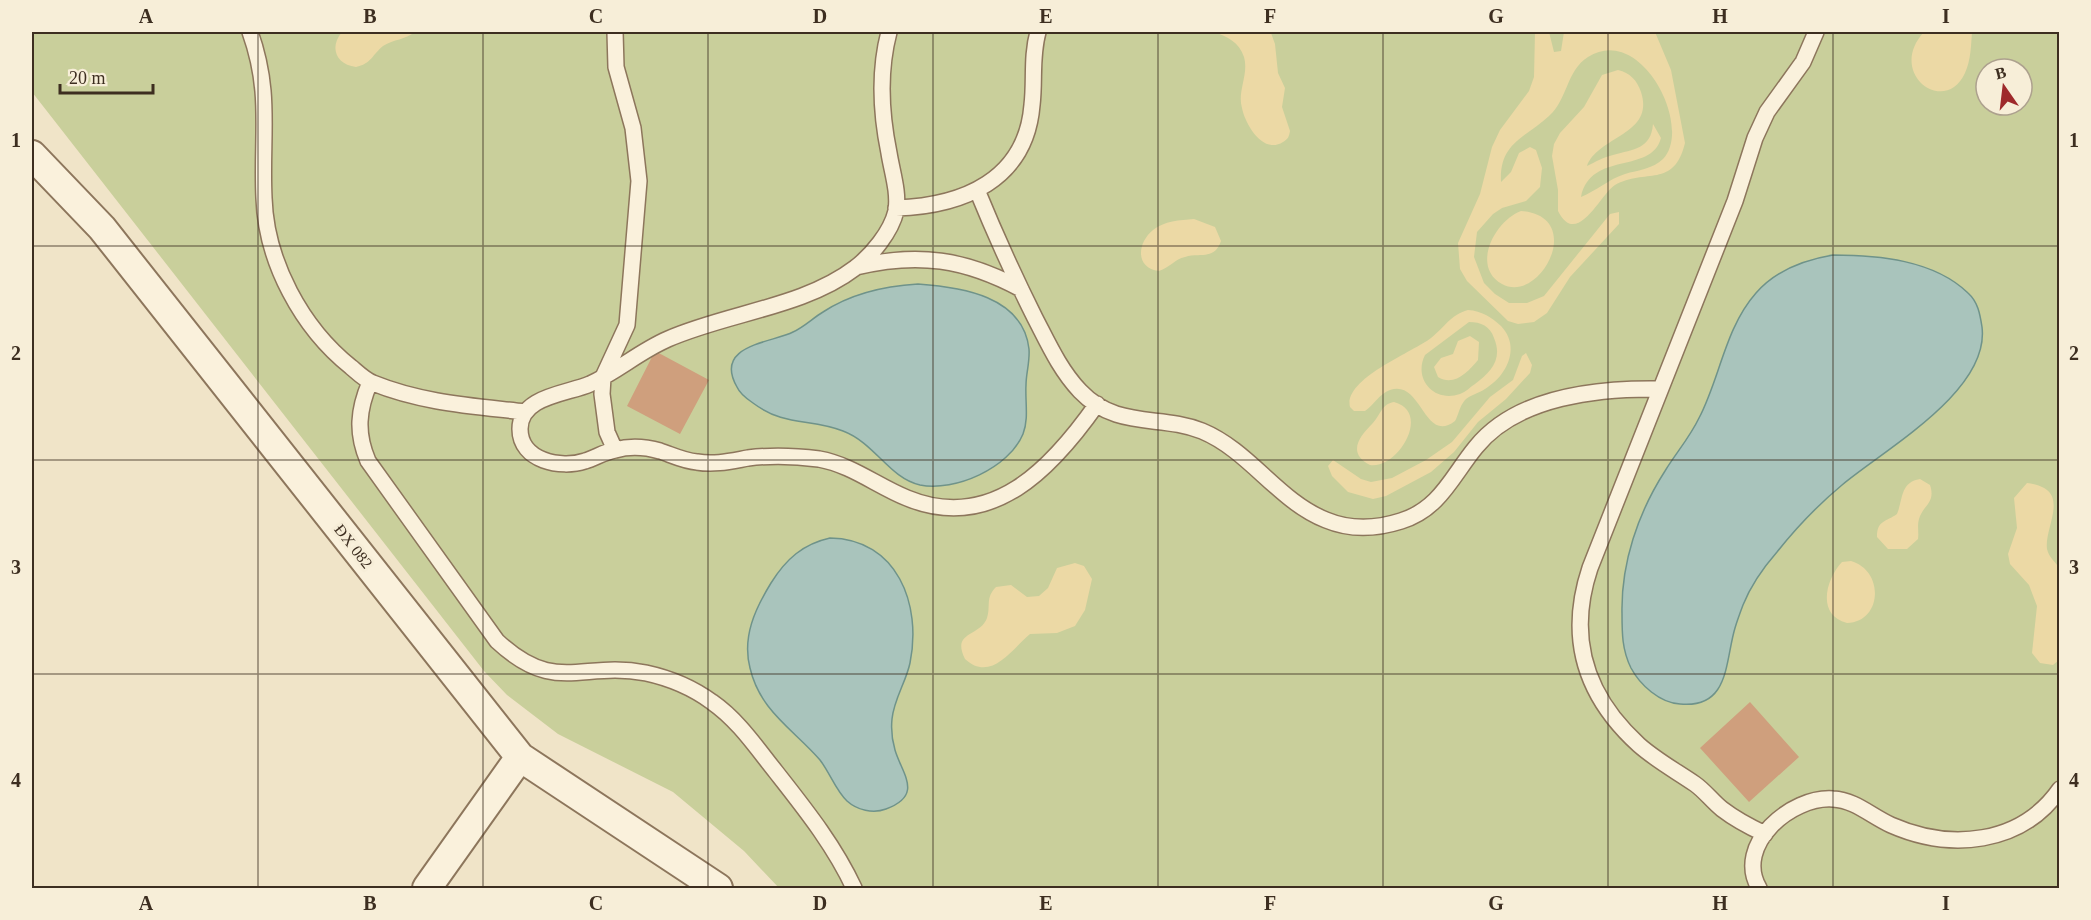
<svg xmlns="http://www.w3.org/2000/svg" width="2091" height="920" font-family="Georgia,serif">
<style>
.green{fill:#c9cf9b;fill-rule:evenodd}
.sand{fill:#ecd9a5;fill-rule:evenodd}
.water{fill:#a9c4bc;stroke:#6f938a;stroke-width:1.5}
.building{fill:#cf9f7d}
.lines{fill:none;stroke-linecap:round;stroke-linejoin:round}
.lane-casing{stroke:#8d765c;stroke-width:18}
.street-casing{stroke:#8d765c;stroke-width:32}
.lane{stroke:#faf1dc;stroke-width:15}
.street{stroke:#faf1dc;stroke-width:28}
.grid{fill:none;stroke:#3d2e20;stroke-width:1.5;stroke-opacity:0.55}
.labels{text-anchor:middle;stroke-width:6;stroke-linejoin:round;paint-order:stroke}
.street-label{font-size:16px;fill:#3d2e20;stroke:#f7eed8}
.neatline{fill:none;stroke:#3d2e20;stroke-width:2}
.grid-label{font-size:20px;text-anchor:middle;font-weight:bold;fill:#3d2e20}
</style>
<rect width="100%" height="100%" fill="#f0e4c8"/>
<path class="green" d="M32,32H2059V888H779L744,851L673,792L558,734L507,695L484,671L32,92ZM1986,69H2022V105H1986Z"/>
<path class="sand" d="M342,32H415C405,40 394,39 383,46C373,54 371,64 356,67C336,65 329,47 342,32Z
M1213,32L1271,33L1275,44L1278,73L1285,88L1282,107L1290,131C1289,137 1288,139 1283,142C1263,155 1245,124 1242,108C1237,91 1249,75 1244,57C1239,42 1227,36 1213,32Z
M1535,32H1549L1554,52L1561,51L1564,32H1655L1671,70L1685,143C1674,189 1645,168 1615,185C1601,193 1577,249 1558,211V190L1552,156L1554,144L1560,133L1584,107L1602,75L1618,70C1630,73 1637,80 1641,92C1655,135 1598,136 1587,166C1595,162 1604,157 1613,155C1634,149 1651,149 1653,124L1661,138C1651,175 1591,150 1581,197C1596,191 1609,179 1625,174C1638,170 1653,169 1663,159C1694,126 1640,23 1588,57C1566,71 1568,99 1549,116C1525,138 1499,143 1501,182L1511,172L1519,153L1530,147L1536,150L1542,168L1540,187L1526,201L1502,208L1493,214L1477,232L1474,257L1484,283L1495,294L1509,303H1527L1544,296L1610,214L1619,212V224L1570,277L1547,313L1534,322L1518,324L1508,321L1467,281L1460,269L1458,243L1480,194L1492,147L1500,130L1529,91L1534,77Z
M1924,32H1972C1971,45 1971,60 1965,73C1945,117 1886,73 1924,32Z
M1521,211C1587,216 1540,305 1502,284C1470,266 1496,220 1521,211Z
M1194,219L1215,227L1221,241C1214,261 1200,252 1185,257C1175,259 1169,268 1159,271C1135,268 1137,243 1153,230C1164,221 1180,220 1194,219Z
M1468,310C1482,311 1491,317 1501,326C1521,347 1507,376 1485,389C1479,393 1470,395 1465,400C1459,407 1459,414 1455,421C1424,445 1422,379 1390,390C1379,394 1374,405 1365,411H1354L1350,407C1343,379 1413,352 1431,338C1445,327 1450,315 1468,310ZM1469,322C1481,322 1490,326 1494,338C1503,359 1491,372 1475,384C1470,387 1466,392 1460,394C1434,403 1413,379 1425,355Z
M1470,336L1479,342L1478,360C1468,372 1454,387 1438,377L1434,367L1441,358L1453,354L1458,341Z
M1526,353L1532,365L1530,373L1506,399L1478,422L1454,452L1431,472L1386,496L1373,499L1348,492L1332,476L1328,466L1333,460L1361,479L1371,482L1392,478L1426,460L1452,442L1490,397L1513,380L1522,356Z
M1394,402C1432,412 1398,469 1370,465C1347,453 1359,437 1372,424C1381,415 1381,404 1394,402Z
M1920,479L1930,485C1936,503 1923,505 1919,519C1917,526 1919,532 1918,539L1907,549H1888L1877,537C1877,520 1886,522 1897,514C1903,500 1900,482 1920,479Z
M2027,483C2074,489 2044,525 2047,549C2049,558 2055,561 2059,568C2063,576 2060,646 2059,660L2053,665L2040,663L2032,653L2037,606L2029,585L2010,564L2008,554L2017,528L2014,498Z
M1851,561C1885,571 1882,622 1847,623C1816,615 1826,579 1842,562Z
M1075,563L1084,566L1092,579L1085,610L1075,626L1057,633L1030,634C1012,649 991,683 965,659C951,631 980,637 987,618C991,606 985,598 996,587L1011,585L1027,597L1039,596L1048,588L1057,568Z"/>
<path class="water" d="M1833,255C1878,255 1934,260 1968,293C1978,302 1980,314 1982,327C1990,391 1885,449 1842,485C1818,505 1796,528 1777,552C1763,568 1751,585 1743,605C1740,613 1737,621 1735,628C1725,661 1730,709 1680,704C1660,703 1640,685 1631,668C1622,650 1622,633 1622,613C1621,563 1638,513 1665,471C1676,453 1690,437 1699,418C1720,378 1725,328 1756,293C1776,270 1803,260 1833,255Z
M918,284C961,287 1023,296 1029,349C1030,362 1026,373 1026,385C1025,401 1029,419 1023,434C1009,468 955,492 920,485C889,478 875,443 843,431C810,418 785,427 753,403C747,399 740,394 737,387C713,345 771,343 793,332C804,327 813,318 823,312C852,293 884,286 918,284Z
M830,538C897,539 922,604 910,663C906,682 894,699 892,719C891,729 892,740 895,750C902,774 924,795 886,809C873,814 857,810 847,801C836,791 830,773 820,760C793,729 760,711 750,668C742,637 755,609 771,583C786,559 803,544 830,538Z"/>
<path class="building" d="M655,351L709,380L680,434L627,406Z
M1750,702L1799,757L1749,802L1700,748Z"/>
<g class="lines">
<defs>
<path id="lane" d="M250,32C272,93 261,136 264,198C266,262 302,328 351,367C358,373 365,380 373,383C422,403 474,406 525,412
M889,32C879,70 881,114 889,153C892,172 899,192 896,211C891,232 872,255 855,268C804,307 727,313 668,339C640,351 618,371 590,384C567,394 520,396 520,429C520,461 561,469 585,461C595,458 604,452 615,450C629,446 646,447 660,451C672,455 684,461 697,462C715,465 731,461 748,458C772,455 796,456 819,459C852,465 877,486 907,498C992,533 1052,468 1097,404
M977,190C995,234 1014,276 1035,318C1048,343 1060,370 1080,391C1117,430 1160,414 1202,431C1250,451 1278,501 1326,520C1350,530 1376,529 1401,521C1440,509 1452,476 1476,447C1517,396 1600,388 1660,389
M896,208C963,206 1026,180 1032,105C1035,80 1031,57 1038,32
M856,267C918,252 965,259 1021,289
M370,382C358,410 356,433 368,461L497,641C556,696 582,660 646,673C669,678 693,688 712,702C738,720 756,747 776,772C805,809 834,845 854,888
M615,450L607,432L602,394L603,377L627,325L639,181L633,128L616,67L615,32
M1765,834C1750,827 1735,819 1722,809C1712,801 1705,791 1695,784C1676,771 1656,760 1639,745C1585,696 1567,637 1590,568L1735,201L1755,138L1767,112L1803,62L1816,32
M1759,888C1734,845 1791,796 1833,799C1855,800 1871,816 1891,825C1950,851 2021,845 2060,789"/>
<path id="street" d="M32,155L102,228L520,757L718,888
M427,888L520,757"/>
</defs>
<use href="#lane" class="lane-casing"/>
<use href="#street" class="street-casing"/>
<use href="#lane" class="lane"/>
<use href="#street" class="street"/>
</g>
<path class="grid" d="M258,32V888M483,32V888M708,32V888M933,32V888M1158,32V888M1383,32V888M1608,32V888M1833,32V888M32,246H2060M32,460H2060M32,674H2060"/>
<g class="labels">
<g class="street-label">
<text transform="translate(354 546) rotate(52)" y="6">ĐX 082</text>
</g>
</g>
<rect width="2091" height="920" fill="none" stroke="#f7eed8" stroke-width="66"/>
<g transform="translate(2004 87) rotate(346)"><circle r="28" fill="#f7eed8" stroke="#ada18e" stroke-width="1.5"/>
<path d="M0-4.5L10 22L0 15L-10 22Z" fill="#9e2a2b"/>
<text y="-9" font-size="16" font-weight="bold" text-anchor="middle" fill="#3d2e20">B</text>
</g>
<path d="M60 84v9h93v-9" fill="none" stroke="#3d2e20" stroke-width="3"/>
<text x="69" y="84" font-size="18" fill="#3d2e20" stroke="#f7eed8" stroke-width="4.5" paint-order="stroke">20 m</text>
<rect x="33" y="33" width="2025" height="854" class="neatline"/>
<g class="grid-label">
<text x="146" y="23">A</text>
<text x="370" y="23">B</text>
<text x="596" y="23">C</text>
<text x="820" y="23">D</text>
<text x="1046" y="23">E</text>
<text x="1270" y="23">F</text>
<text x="1496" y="23">G</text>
<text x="1720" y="23">H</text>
<text x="1946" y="23">I</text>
<text x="16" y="147">1</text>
<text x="2074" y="147">1</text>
<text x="16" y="360">2</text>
<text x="2074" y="360">2</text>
<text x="16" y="574">3</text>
<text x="2074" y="574">3</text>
<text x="16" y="787">4</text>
<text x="2074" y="787">4</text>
<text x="146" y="910">A</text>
<text x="370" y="910">B</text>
<text x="596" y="910">C</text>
<text x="820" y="910">D</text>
<text x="1046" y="910">E</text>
<text x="1270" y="910">F</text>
<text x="1496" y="910">G</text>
<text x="1720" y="910">H</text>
<text x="1946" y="910">I</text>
</g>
</svg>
